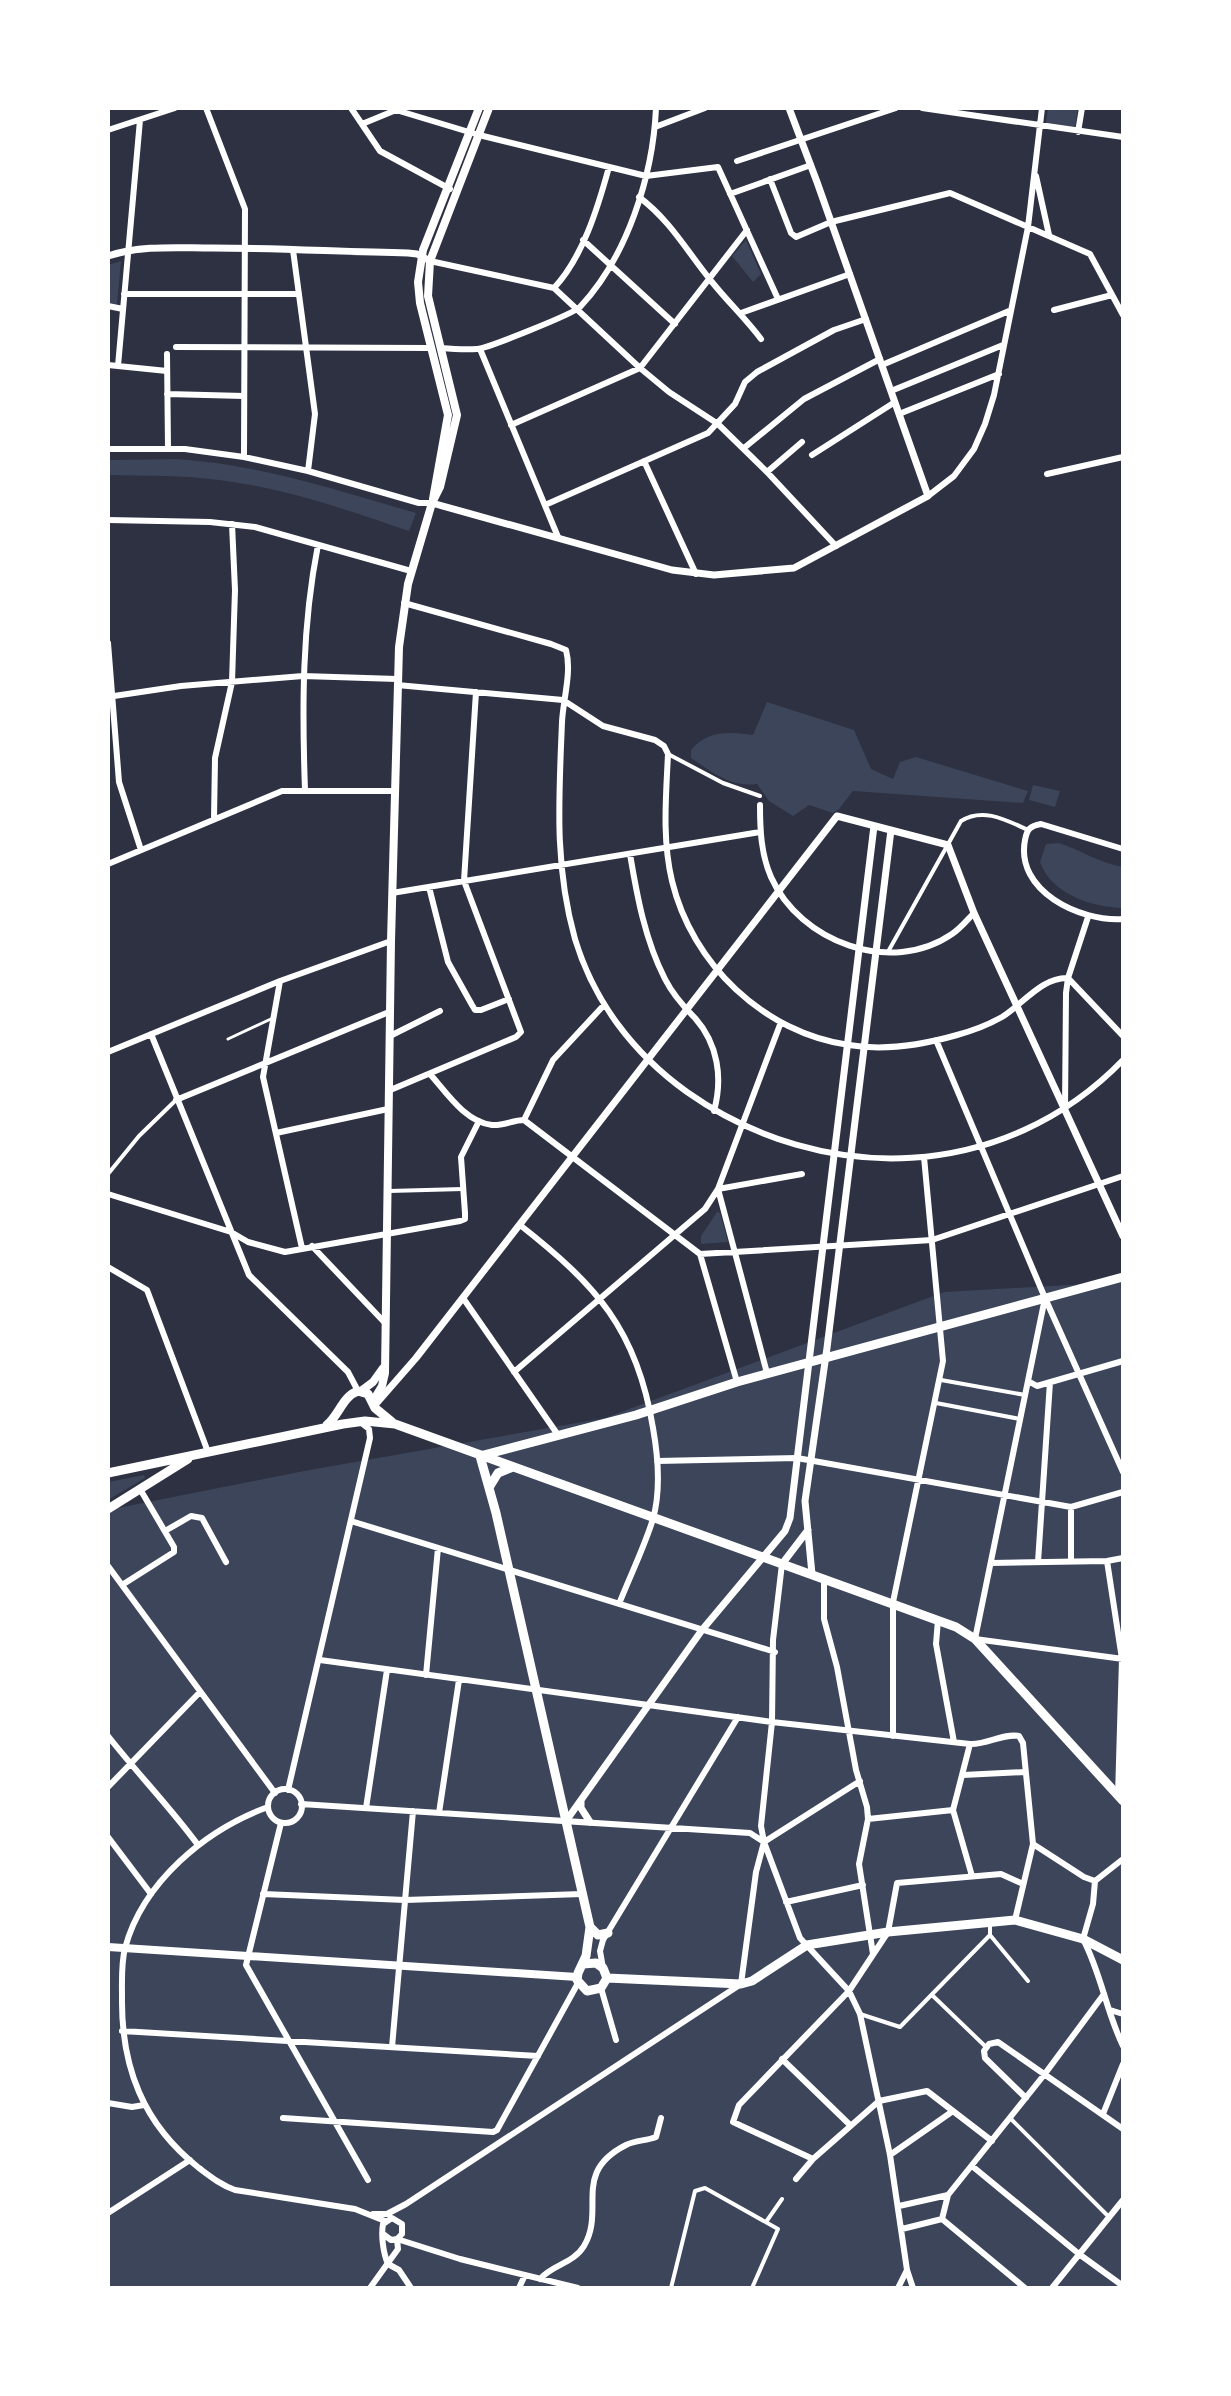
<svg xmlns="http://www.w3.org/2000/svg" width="1231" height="2396" font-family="'PT Serif',serif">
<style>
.green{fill:#3c4559}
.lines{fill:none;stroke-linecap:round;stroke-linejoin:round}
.service{stroke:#fff;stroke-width:3}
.pedestrian{stroke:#fff;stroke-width:4}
.minor{stroke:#fff;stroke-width:6}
.tertiary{stroke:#fff;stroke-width:7}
.secondary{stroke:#fff;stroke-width:8}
.primary{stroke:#fff;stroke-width:9}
</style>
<rect width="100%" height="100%" fill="#2d3142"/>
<path class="green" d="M1048,108H1078L1075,127L1046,123Z
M746,240L761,274L753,282L732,256Z
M121,261L117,305L108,303V265Z
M176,459C258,464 337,490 416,513L409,531C347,510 284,488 219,480C182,475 145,476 108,475V460Z
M767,702L854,730L871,769L893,779L900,762L916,757L1028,791L1023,803L853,791L839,809L833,813L809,805L793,816L769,801L757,784C731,788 712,772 691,758V750C708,730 728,732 753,735Z
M1033,785L1060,791L1055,807L1029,800Z
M1059,843C1081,850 1099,863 1123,867V908C1092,907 1052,895 1040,862L1046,844Z
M717,1212L720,1213L728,1242L701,1244V1236Z
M1123,1282V2288H108V1510L304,1471L605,1418L944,1292Z
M144,1475L145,1478L108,1500V1482Z"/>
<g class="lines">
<path class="service" d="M228,1039L273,1018"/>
<path class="pedestrian" d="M668,754L723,783L760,796
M889,950L961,821C983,807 1006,820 1028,830
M108,1174L139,1136L176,1100
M389,1191L463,1189
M941,1380L1025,1395
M936,1403L1020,1419
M990,1935L1028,1981
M932,1995L986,2047
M860,2014L900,2027L990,1935V1924
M1010,2118L1109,2217
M766,2222L782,2199
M671,2288L695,2191L705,2188L778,2229L752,2288"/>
<path class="minor" d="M206,108L245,209L244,457
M351,108L380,151L450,189
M922,108L1123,137
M362,124L396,110L479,135L646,176L718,167L778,299
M655,127L705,108
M108,130L175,108
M1078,132L1082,108
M737,161L896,108
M1036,176L1049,235
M770,179L791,233L796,237L831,222L950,193L1090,254L1123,315
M730,194L811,165
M639,197C671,221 688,253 712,282C728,302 746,319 761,339
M583,240L675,324
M293,250L315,414L308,471
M430,261L554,288
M554,288L640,368L669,392L718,424L767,472L836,546
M554,288C583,257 598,207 609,167
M124,294H299
M108,306L123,309
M1054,310L1112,295
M741,313L850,274
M176,347L430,348
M440,348C452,349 465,350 477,349C488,348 573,314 580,307C627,257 653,176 656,108
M480,349L558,537
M167,354L168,448
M108,365L167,371
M882,365L1009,311
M118,366L140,120
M891,391L1003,345
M167,394L244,396
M899,414L999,374
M511,425L640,368L747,230
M744,448L804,399L880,359
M108,449H185L244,457L308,471L419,503H432
M812,455L895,402
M644,461L696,574
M767,472L802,442
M1047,474L1123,457
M928,496L954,476L974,449L985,424L994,395L1028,227L1042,108
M545,505L708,433L735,404L745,382L757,372L834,330L866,319
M108,520L210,522L255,527L411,571
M404,603L551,644L566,650C572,672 563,700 562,722C559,798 554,864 575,939C594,1002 634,1054 687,1092C823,1188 1005,1182 1123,1060
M108,643L119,782L141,850
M397,685L563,700L603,726L655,740L664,746L668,754C666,797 662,839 672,881C692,964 764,1033 849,1045C884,1051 922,1045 957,1035C972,1031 988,1025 1002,1017C1023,1004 1042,977 1068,978
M114,696L181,686L303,676L397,679
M305,790C302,707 302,626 318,545
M760,805C760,830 761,854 771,877C800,942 891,976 952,934C961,928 967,920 974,913
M214,819L215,758L232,682L235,590L232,524
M1123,849L1041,824C1030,826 1027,829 1025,840C1015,891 1080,922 1123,919
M630,854C637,896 645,940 665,979C673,995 683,1006 695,1018C718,1044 723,1078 714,1111
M108,864L282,791H395
M429,887L448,962L472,1005L475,1010H481L509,999
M392,893L760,832
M1068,978L1123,1036
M280,981L263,1077L302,1248
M151,1034L249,1275L348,1372L358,1391
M390,1036L440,1011
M936,1040L1045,1298L1123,1472
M108,1052L280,981L391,941
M430,1074C446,1092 465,1122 492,1125C503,1126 513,1120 524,1120
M388,1091L516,1037L521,1032L464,881L476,692
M176,1100L389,1012
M1065,1110L1066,993L1068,978L1088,917
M524,1120L700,1254
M524,1120L553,1060L604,1005
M276,1133L388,1109
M718,1189L767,1373
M718,1189L802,1174
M108,1194L231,1232L248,1242L285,1252L460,1221L465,1219V1213L461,1157L479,1121
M520,1225C596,1285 637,1329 653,1428C658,1456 661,1490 653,1519C644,1548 630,1576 619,1604
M312,1246L386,1324
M700,1254L932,1240L1123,1176
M700,1254L737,1382
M108,1267L147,1290L208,1452
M463,1298L558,1435
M1045,1298L975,1639L1123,1659
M514,1372L705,1209L718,1189L781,1022
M1028,1381L1037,1386L1123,1361
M657,1461L797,1458L1071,1507L1123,1492
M1071,1507V1561
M351,1521L775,1652
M165,1531L191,1516L202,1518L226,1562
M1107,1561L1122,1659L1118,1796
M1038,1562L1050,1382
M991,1563L1107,1561L1123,1558
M782,1564L773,1640L772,1722L761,1826L764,1842L800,1938L849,1991L860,2014L890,2155L907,2270L913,2288
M108,1566L275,1793
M824,1578V1619L837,1667L856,1770L867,1807L868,1819L859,1864L873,1954
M122,1585L174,1552V1547L140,1489
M938,1620L936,1644L954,1742
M320,1660L772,1722L970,1744C987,1745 1003,1733 1019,1736L1023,1743L1033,1844L1015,1920
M426,1675L438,1548
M108,1736C137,1773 170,1807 198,1845
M893,1736V1602L943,1361L924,1157
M970,1744L953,1810L972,1876
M963,1775L1025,1772
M108,1787L200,1692
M268 1806a17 17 0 1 1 34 0a17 17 0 1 1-34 0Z
M288,1790L370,1438L369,1429L360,1422
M301,1804L750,1833L764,1842
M268,1807C205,1830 143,1882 125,1948C121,1964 122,1981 122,1997C121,2067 143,2124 199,2168C211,2177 221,2185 235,2190L355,2209L385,2221
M366,1808L387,1670
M439,1813L459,1680
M868,1819L953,1810
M281,1823L246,1965L368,2180
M108,1837L151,1894
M764,1842L860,1781
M1033,1844L1084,1877L1095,1881
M1123,1859L1095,1881L1093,1904L1083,1939C1101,1973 1106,2011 1123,2046
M263,1894L405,1900L582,1894
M786,1902L863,1885
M603,1968L600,1951L603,1940L738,1717
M601,1988L616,2040
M1110,2010L1123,2014
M122,2031L538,2056
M392,2047L413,1811
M782,2059L850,2125
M1026,2098L985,2058L984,2051L989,2044L998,2042L1123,2129
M108,2103L132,2107L144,2105
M1103,2114L1123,2064
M283,2118L493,2132L497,2130L578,1983
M890,2155L953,2111
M813,2159L733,2122L739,2105L849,1991L888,1932L897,1883L1001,1874L1023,1884
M972,2166L1079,2254L1123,2286
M796,2179L813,2159L879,2101L927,2091L992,2141
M899,2206L948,2195
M108,2213L190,2160
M373,2214H387L406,2204L741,1984L756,1872L764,1842
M942,2219L1025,2288
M902,2229L942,2219L948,2195L1044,2075L1104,1994
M383,2234L391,2240L397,2239L402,2234V2224L392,2218L383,2224C381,2235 383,2253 388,2264
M388,2264L399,2270L411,2288
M540,2279C553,2264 573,2264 584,2246C606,2209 571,2173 626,2145C636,2140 646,2141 656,2137L661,2118
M370,2288L398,2249L397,2239L460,2259L578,2288
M519,2288L525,2275
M898,2288L907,2270
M1052,2288L1123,2200"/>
<path class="tertiary" d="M108,256C142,245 176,248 212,248C277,248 343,252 408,253L417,254L430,261
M432,503L672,570L714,575L794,568L928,496L817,182L789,108
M375,1405L416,1358L837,816L948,845L974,913L1123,1236
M782,1564L808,1530
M812,1574L805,1501L827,1348L891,830
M581,1801V1808L590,1822
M566,1821L702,1630L785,1531L790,1518L874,826"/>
<path class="secondary" d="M433,499L448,415L420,303L418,282L423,250L479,108
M361,1391L373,1382L383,1368
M373,1401L382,1386L385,1373L391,941L399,647L408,584L432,503L440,487L457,415L428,296L430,261L489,108
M108,1947L577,1977"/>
<path class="primary" d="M327,1425C339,1415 343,1396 358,1391L368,1394L375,1408L392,1422
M480,1456L636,1415L737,1382L1123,1277
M480,1456L496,1513L590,1927L586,1956L578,1973L577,1980L587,1991L601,1988L607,1978L603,1968L596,1963L583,1964
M108,1473L343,1424L365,1421L395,1424L956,1627L975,1639L1123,1801
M490,1486L498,1473L513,1467
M108,1509L188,1459
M590,1927L598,1935L608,1933
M607,1978L741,1984L752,1981L807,1945L888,1932L1015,1920L1083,1939L1123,1960"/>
</g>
<rect width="1231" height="2396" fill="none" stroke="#ffffff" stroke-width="220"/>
</svg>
